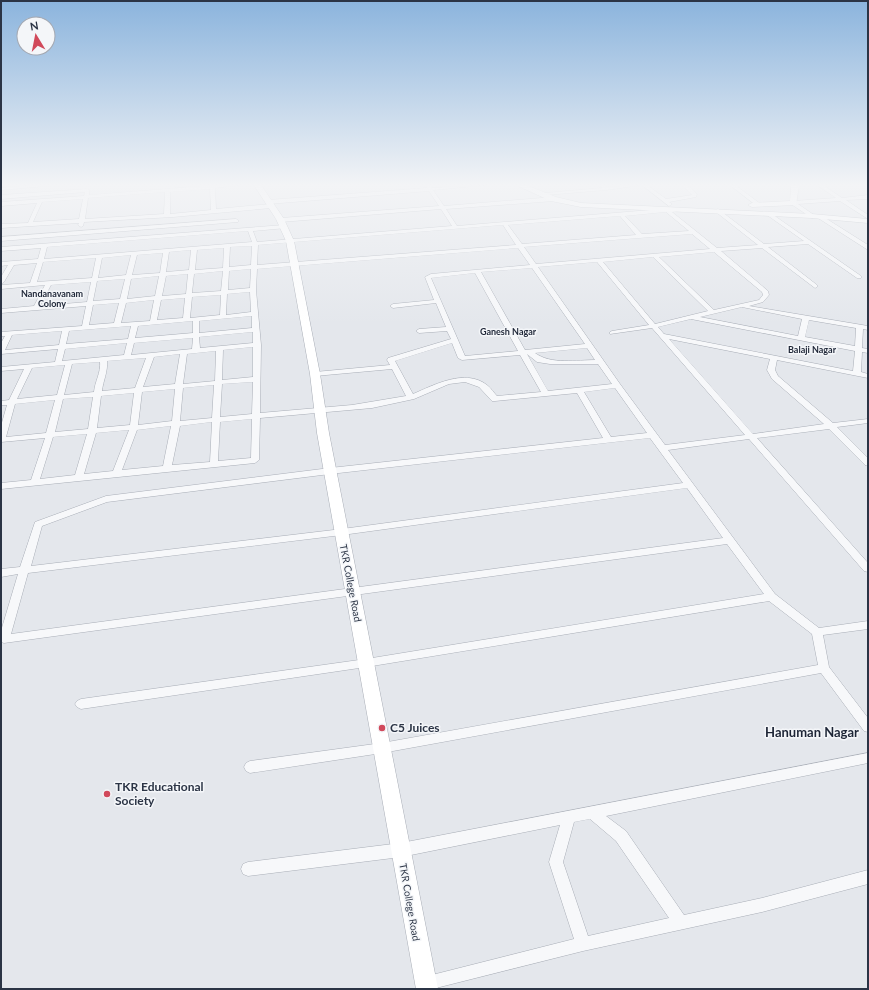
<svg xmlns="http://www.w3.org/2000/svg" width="869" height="990" font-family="Lato,sans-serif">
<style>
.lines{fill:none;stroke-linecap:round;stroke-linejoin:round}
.street-casing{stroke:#a9aeb7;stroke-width:1}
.secondary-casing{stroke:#a9aeb7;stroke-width:1}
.street{fill:#f7f8fa;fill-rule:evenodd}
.secondary{fill:#fff;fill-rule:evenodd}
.poi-dot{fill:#d1495b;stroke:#f4f6f9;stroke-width:1.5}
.labels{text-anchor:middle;stroke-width:3;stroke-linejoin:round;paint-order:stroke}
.far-neighbourhood-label{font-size:9px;font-weight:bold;fill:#1d2536;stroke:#f4f6f9}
.street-label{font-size:10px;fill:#2b3445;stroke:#f4f6f9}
.near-poi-label{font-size:12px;font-weight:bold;fill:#2b3445;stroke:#f4f6f9;text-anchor:start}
.near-neighbourhood-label{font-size:13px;font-weight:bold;fill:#1d2536;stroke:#f4f6f9}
</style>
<rect width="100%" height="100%" fill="#e4e7ec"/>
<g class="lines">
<defs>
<path id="street" d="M33,185H57L1,190V188Z
M216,185H238L215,188L216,209L271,204L274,206L271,208L173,217L84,222L83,226L81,227L78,225L79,223L1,228V224L28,223L37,203L1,206V202L84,196L85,192L1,199V195L87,189L89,190V195ZM210,189L211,210L170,214V192ZM165,192L164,214L85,219L88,198ZM83,199L79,219L33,222L42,202Z
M426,185H430L432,188L485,185L433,190L444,206L554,197L557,199L554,201L446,209L457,226L675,208L677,209V211L672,212L717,248L758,245L716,212V210L718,209L764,244L804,241L767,215L766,214L769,212L861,276V278H857L808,244L768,247L817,285V287L815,288L762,248L721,251L768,291L769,295L763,302L749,306L868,326V330L863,329L862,348L868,349V353L862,352L861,372L868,374V378L777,360L775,370L778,376L833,423L868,419V423L837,427L868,458V466L865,465L829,429L757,438L868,563V572L864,571L749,439L668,450L775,594L819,628L868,621V629L823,635L829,667L868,718V732L864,731L821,673L382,753L250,773L246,771L244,767L246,763L250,761L382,743L818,665L812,634L769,601L366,667L81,709L77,707L75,704L77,701L81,699L366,659L764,594L727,544L4,643L1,642V631L18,574L1,577V569L20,567L35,522L106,496L330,468L603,438L577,393L495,401H492L479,387L465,382L449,384L414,399L372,408L260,418L259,460L255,463L1,489V483L31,480L45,438L1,442V426L7,405H1V401L9,400L24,369L1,371V367L55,362L58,349L1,354V343L5,336H1V332L82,326L86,306L1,313V309L34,306L45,285L1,289V285L30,283L37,263L14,265L4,282L1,284V277L8,265L1,266V262L38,259L41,248L1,251V247L284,225L287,227L286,228L253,231L257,242L452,226L441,209L281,222L278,220L281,218L439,206L429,191L268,204L265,202L268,200L427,188ZM666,212L689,231L642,234L625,216ZM620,216L636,235L522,244L508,225ZM503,225L516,245L257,265L258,245ZM248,231L252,242L44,259L47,247ZM692,234L710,249L536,264L524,247ZM252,246L251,265L229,267L230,247ZM224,248L223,268L195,270L197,250ZM518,248L530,265L431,274L425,277L434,300L393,304L390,306L393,308L436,303L446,327L419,329L416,331L419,333L447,331L451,339L388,358L387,360L390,365L315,372L311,374L315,376L392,369L406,396L352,405L260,413L261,345L256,290L257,269ZM191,250L189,270L166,272L169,252ZM714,252L762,292L763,295L759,300L714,310L659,257ZM163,253L160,273L132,275L137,255ZM131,255L126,275L98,278L102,258ZM653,257L708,311L655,324L603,262ZM96,258L92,278L37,282L43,262ZM597,262L649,325L612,331L610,332V334L652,328L745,435L665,445L620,384L538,267ZM532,268L585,344L525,350L481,272ZM251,269L250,288L228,290L229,271ZM223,271L221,291L192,293L194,274ZM475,273L518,351L465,356L431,278ZM188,274L186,294L162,296L166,276ZM159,276L155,296L127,299L131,279ZM125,279L120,299L93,301L97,281ZM91,282L87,302L40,306L51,285ZM250,292L251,312L226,315L227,294ZM221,295L220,315L190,318L192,297ZM185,298L183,318L157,320L161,300ZM154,300L150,321L121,323L126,303ZM119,303L114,323L89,325L93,305ZM742,307L802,319L798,336L700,317ZM252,316V328L199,333V321ZM691,319L855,351L853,371L664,334L658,327ZM809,320L856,328L855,346L805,337ZM193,321V333L135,338L138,326ZM131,326L128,339L66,344L69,331ZM62,331L59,345L5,350L12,335ZM253,332V343L200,348L199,337ZM193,338L192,349L131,355L134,343ZM669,339L770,359L767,370L772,379L824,424L753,434ZM127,343L124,355L62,361L65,349ZM452,343L458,358L462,360L520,355L541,392L497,396C494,393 491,388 487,385C465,368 434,385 413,394L395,361ZM253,347V377L222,380L223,350ZM587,348L595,360C577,360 551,365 535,353ZM216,351L215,381L183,384L187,354ZM180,354L175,384L143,387L154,357ZM527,354L537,362L550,364H598L612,384L548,391ZM146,358L135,388L102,391C103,381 108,372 107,361ZM100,362C101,373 95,381 94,392L64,395L72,364ZM65,365L57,395L17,399L32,368ZM253,382L252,414L220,417L222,384ZM214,385L212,418L180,421L183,388ZM615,388L647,433L611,437L584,392ZM175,389L172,421L138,425L142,392ZM134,393L130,425L97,428L101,396ZM93,397L88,429L55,432L63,399ZM55,400L46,433L6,437L15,404ZM252,419L251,458L218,461L220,422ZM212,422L210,462L172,465L180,426ZM171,426L163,466L122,470L137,430ZM129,430L113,471L84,474L96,433ZM87,434L75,475L40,479L53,437ZM650,438L683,483L342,529L31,566L42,526L107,502L330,474ZM687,488L723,538L11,634L28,573L342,535Z
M600,185H605L607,187L641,185L606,190L545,195L543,194L545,193L602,188Z
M642,185H647L666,199L692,195L682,185H687L697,194L696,197L669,202L672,204L669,206Z
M730,185H735L762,205L757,206Z
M817,185H823L842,198L868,195V199L846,200L868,215V219L840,201L798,204L814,215V217L812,218L791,204V202L793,201L836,198Z
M818,216H822L868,245V250L818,218Z
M236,219L238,220V222L1,241V237Z
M868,753V763L606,816L626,831L684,915L762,898L868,870V884L762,912L583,951L432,989L420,988L417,983L420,978L574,939L549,862L560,825L401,857L248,876L243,874L241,869L243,864L248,862L401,843ZM590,819L616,841L669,918L588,936L563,862L574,822Z"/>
<path id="secondary" d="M254,185H261L284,219L294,241L320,374L329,433L438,989H416L317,433L310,374L286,241L276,219Z
M516,185H526L556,197L581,203L812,214L868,219V223L812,218L581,207L551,201Z
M791,185H799L796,205L752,207L748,205L752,203L790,201Z"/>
</defs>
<use href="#street" class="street-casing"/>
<use href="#secondary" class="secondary-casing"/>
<use href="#street" class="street"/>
<use href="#secondary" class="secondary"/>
</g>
<linearGradient id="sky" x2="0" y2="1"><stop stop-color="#8bb4dd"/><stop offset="0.57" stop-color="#f3f4f6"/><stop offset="1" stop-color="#f3f4f6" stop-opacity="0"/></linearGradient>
<rect width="869" height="324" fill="url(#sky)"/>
<g class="poi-dot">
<circle cx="382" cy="728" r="4"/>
<circle cx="107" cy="794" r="4"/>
</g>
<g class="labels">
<g class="far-neighbourhood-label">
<text x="52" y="297">Nandanavanam<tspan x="52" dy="10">Colony</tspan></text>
<text x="508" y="335">Ganesh Nagar</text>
<text x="812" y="353">Balaji Nagar</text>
</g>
<g class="street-label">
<text transform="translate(351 583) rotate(79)" y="4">TKR College Road</text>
<text transform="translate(410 902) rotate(80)" y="4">TKR College Road</text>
</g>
<g class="near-poi-label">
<text x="390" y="732">C5 Juices</text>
<text x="115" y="791">TKR Educational<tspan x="115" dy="14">Society</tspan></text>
</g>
<g class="near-neighbourhood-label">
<text x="812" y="737">Hanuman Nagar</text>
</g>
</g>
<rect width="869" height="990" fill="none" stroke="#2b3445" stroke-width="4"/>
<g transform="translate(36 36) rotate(350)"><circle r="19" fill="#f4f6f9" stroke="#a4a8b1"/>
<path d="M0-3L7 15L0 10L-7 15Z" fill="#d1495b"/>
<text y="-6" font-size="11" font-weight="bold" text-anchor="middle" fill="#2b3445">N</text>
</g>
</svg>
